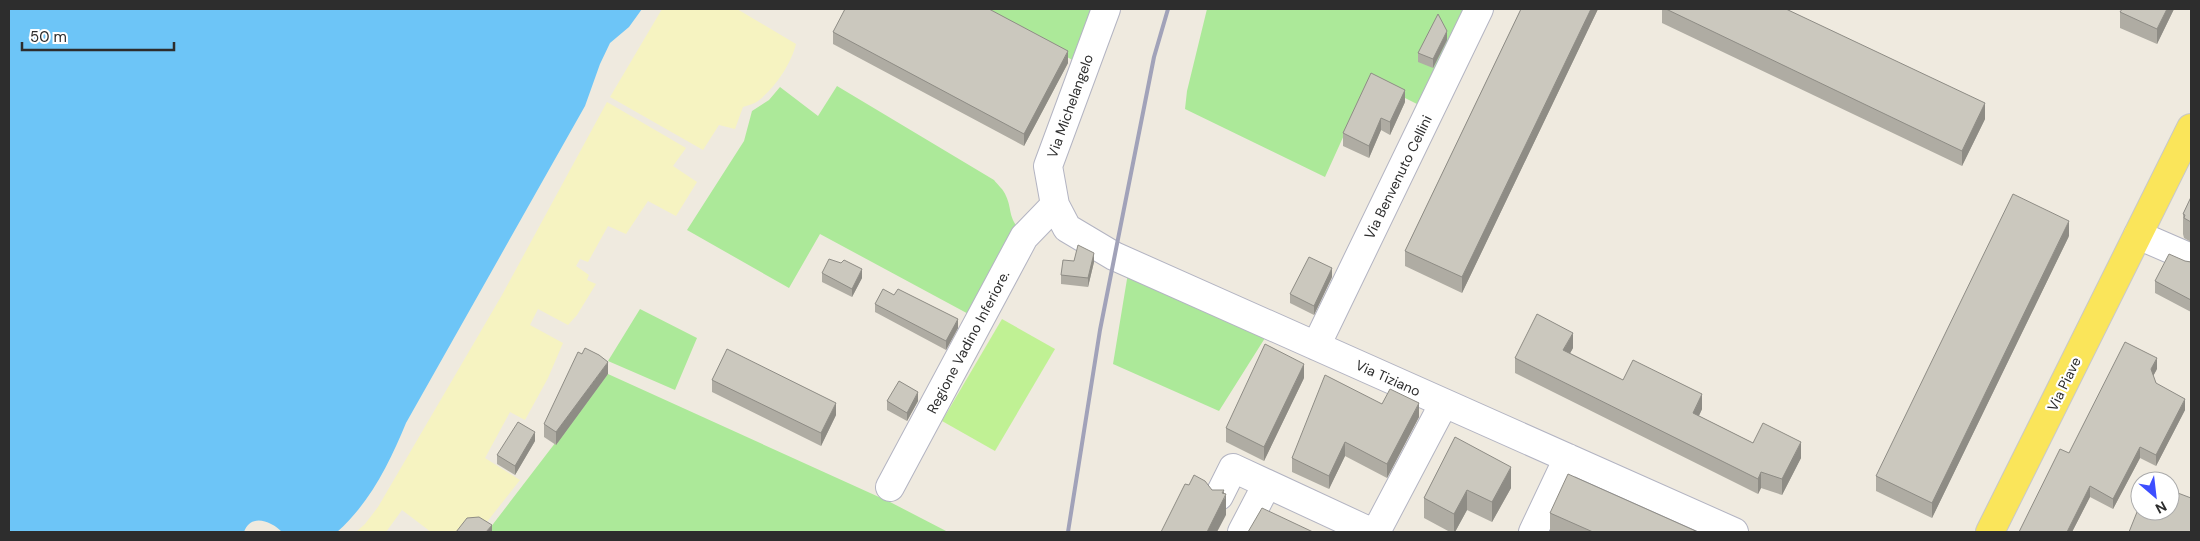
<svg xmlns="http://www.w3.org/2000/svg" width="2200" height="541" font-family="'DM Sans',sans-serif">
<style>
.green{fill:#ace999}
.sand{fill:#f6f3c1}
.pitch{fill:#c0f194}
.water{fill:#6dc5f7}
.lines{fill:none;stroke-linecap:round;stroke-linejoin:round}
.minor-casing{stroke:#b3b4c2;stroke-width:30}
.major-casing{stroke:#c8c8c8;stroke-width:30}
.minor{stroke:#fff;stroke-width:28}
.major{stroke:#fae55a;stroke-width:28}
.rail{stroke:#a1a2b9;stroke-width:4}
.wall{fill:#afaca3}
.shaded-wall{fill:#8e8c85}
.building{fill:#cbc8be;stroke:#8e8c85}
.labels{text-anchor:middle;stroke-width:4.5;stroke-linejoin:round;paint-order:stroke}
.street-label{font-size:14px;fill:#2d2d2d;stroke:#fff}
</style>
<rect width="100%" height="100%" fill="#efeadf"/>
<path class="green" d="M981,9H1092L1076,62Z
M1207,9H1467L1423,107L1369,80L1325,177L1185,109L1187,91Z
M837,86L994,180C998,185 1004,190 1006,196C1012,209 1008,216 1019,229L974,317L820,234L789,288L687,230L744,141L752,111L769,100L780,87L818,116Z
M1128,273L1265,338L1219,411L1113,364Z
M640,309L697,338L675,390L608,361Z
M608,374L890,502L948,532H487Z"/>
<path class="sand" d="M662,9H737L796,44C791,64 775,88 758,101C754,104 748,105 743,107L735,129L719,125L703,150L610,97Z
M607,102L686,148L673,166L697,182L676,216L648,201L626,234L608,226L588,262L580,259L576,266L589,275L587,280L596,284L577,315L568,325L538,309L530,325L563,343L548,378L525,420L510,412L485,458L520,480L479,532H431L402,510L386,532H356L365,524L378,507L502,295Z"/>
<path class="pitch" d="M1002,319L1055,349L995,451L942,421Z"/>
<path class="water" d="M9,9H642L629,27L610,43L600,64L585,106L406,423C390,462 370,503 337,532H282C271,521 251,513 244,532H9Z"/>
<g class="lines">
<defs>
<path id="minor" d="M1106,9L1048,166L1055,205L1067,228L1114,256L1734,532
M2138,235L2191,258
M1316,346L1479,9
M890,487L1024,237L1055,205
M1219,496L1233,468L1371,532
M1242,532L1267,484
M1376,532L1444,403
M1533,532L1568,458"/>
<path id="major" d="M1990,532L2191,128"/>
</defs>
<use href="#minor" class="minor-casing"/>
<use href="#major" class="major-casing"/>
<use href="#minor" class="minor"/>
<use href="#major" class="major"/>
<path class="rail" d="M1068,532L1100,330L1154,57L1168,9"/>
</g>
<path class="wall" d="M1521,9H1598L1462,293L1405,266V251Z
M1662,9H1786L1985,119L1962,166L1662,23Z
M2122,9H2174L2157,44L2120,28V12Z
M833,32L1068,63L1024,146L833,44Z
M1447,40L1433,68L1418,62V53Z
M1405,102L1390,135L1381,130L1369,158L1343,146V133Z
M2191,197V242L2184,238L2183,234V214Z
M2069,236L1932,518L1876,491V476Z
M1074,261L1094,262L1088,287L1061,284V275Z
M2185,261L2191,262V312L2155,293V281Z
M822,273L862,278L852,297L822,282Z
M1332,277L1314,315L1290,303V294Z
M875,304L958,328L946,350L875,312Z
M1573,348L1570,353L1623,380L1702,409L1699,416L1753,443L1801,458L1782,495L1761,488L1758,494L1515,373V358Z
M2157,369L2153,376L2156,383L2185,410L2156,466L2140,458L2113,509L2090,497L2072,532H2019L2069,453Z
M608,374L556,445L544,437V424Z
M1304,378L1264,461L1226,442V428Z
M712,380L836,415L821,446L712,392Z
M887,401H918L907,421L887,410Z
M1382,404L1419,417L1387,478L1345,456L1329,489L1292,472V458Z
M1455,437L1511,488L1492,522L1467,510L1455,532H1450L1424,518V498Z
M535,441L515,475L497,464V455Z
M1550,513L1698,532H1550Z"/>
<path class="shaded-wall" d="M1591,9H1598L1462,293V277Z
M2167,9H2174L2157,44V29Z
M1447,31V40L1433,68V59Z
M1068,51V63L1024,146V134Z
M1405,90V102L1390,135V122Z
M1985,103V119L1962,166V151Z
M1381,118V130L1369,158V146Z
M2069,221V236L1932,518V503Z
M1094,253V262L1088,287V278Z
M1332,268V277L1314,315V306Z
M862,269V278L852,297V289Z
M958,319V328L946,350V341Z
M1573,333V348L1563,366V350Z
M2157,358V369L2151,380V369Z
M608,362V374L556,445V432Z
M1304,364V378L1264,461V447Z
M918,392V401L907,421V413Z
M1702,394V409L1693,428V413Z
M2185,399V410L2156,466V455Z
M836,403V415L821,446V433Z
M1419,403V417L1387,478V464Z
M535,432V441L515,475V466Z
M1345,442V456L1329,489V476Z
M1801,442V458L1782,495V479Z
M2140,447V458L2113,509V499Z
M1511,467V488L1492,522V502Z
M1761,472V488L1758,494V479Z
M2090,486V497L2072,532H2067Z
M1224,490V499L1226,494V515L1217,532H1207Z
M1467,490V510L1455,532H1454V514Z
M492,525V532H486Z"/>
<path class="building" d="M845,9H989L1068,51L1024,134L833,32Z
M1521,9H1591L1462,277L1405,251Z
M1666,9H1786L1985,103L1962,151Z
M2122,9H2167L2157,29L2120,12Z
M1438,14L1447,31L1433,59L1418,53Z
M1371,73L1405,90L1390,122L1381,118L1369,146L1343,133Z
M2013,194L2069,221L1932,503L1876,476Z
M2191,197V222L2184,218L2185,215L2183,214Z
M1078,245L1094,253L1088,278L1061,275L1063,260L1074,261Z
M2169,254L2185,261L2191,262V300L2155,281Z
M1309,257L1332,268L1314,306L1290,294Z
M829,259L841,263L844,260L862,269L852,289L822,273Z
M883,289L894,295L898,289L958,319L946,341L875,304Z
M1537,314L1573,333L1563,350L1623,380L1633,360L1702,394L1693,413L1753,443L1763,423L1801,442L1782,479L1761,472L1758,479L1515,358Z
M2125,342L2157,358L2151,369L2156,383L2185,399L2156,455L2140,447L2113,499L2090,486L2067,532H2019L2060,449L2069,453Z
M1265,344L1304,364L1264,447L1226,428Z
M585,348L599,355L608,362L556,432L544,424L578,352L582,354Z
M727,349L836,403L821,433L712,380Z
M1325,375L1382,404L1390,389L1419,403L1387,464L1345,442L1329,476L1292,458Z
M899,381L918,392L907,413L887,401Z
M518,422L535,432L515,466L497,455Z
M1455,437L1511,467L1492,502L1467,490L1454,514L1424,498Z
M1568,474L1698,532H1593L1550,513Z
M1194,475L1205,481L1212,490H1224L1222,493L1226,494L1207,532H1161L1185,484L1189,485Z
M2170,490L2191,498V532H2129L2139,507H2140V511H2170Z
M1262,508L1313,532H1248Z
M479,517L492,525L486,532H456L467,518Z"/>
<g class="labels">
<g class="street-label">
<text transform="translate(1070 106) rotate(-70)" y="5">Via Michelangelo</text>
<text transform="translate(1398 177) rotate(-64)" y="5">Via Benvenuto Cellini</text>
<text transform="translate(968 342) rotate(-62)" y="5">Regione Vadino Inferiore.</text>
<text transform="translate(1388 378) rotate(24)" y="5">Via Tiziano</text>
<text transform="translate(2064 384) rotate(-64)" y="5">Via Piave</text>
</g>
</g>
<rect width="2200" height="541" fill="none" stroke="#2d2d2d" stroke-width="20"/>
<g transform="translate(2155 496) rotate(152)"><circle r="24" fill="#ffffff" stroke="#ababab"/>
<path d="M0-4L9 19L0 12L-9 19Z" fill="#3d4eff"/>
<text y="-8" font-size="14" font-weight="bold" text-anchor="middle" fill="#2d2d2d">N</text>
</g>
<path d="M22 42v8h152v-8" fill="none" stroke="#2d2d2d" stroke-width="2.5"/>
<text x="30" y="42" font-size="15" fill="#2d2d2d" stroke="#ffffff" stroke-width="4" paint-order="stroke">50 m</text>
</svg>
